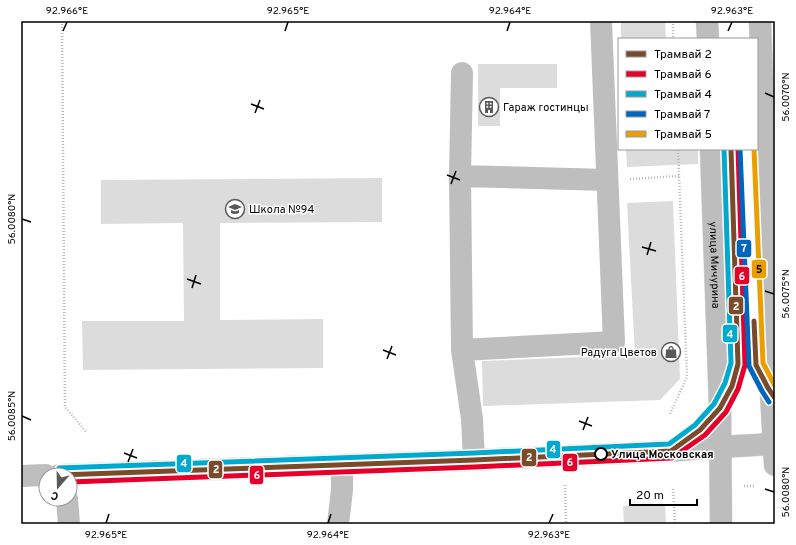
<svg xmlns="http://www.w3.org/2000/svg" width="796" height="545" font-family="Overpass,sans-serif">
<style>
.building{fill:#dcdcdc}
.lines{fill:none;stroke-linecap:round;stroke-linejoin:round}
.major-casing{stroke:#dbdbdb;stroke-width:23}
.path{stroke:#b8b8b8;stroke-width:2.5;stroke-dasharray:1 2;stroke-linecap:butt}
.minor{stroke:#bebebe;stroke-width:22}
.major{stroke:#bdbdbd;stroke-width:22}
.tram-1-casing{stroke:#fff;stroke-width:8}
.tram-2-casing{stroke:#fff;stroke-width:8}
.tram-3-casing{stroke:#fff;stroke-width:8}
.tram-4-casing{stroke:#fff;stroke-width:8}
.tram-5-casing{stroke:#fff;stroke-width:8}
.tram-1{stroke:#7a4b2a;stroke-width:5}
.tram-2{stroke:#e4002b;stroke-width:5}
.tram-3{stroke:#00a9ce;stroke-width:5}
.tram-4{stroke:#0065bd;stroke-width:5}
.tram-5{stroke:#eb9e00;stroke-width:5}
.ticks{fill:none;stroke:#000;stroke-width:1.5}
.stop-dot{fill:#fff;stroke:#000;stroke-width:2}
.labels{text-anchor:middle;stroke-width:3;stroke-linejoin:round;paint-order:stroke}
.poi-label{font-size:11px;fill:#000;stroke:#fff;text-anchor:start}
.street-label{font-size:11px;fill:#000;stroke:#fff}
.stop-label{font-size:11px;font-weight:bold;fill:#000;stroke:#fff;text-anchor:start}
.line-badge{stroke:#fff;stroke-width:1.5}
.badge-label{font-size:11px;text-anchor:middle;font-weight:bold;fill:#fff}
.pale-badge-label{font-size:11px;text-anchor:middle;font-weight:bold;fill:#111}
.neatline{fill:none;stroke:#000;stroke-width:1.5}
.ticks-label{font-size:10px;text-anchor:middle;fill:#000}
</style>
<rect width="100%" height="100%" fill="#fff"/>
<path class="building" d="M621,21H665L666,39H621Z
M478,64H557V88H500V126H478Z
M626,149H698V164L627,167Z
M382,178V222L220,223V320L323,319V368L83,370L82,321H184L183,223L101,224V180Z
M673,201L680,379L660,400L483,406L482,361L635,355L627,203Z
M665,504L666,524H624L623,506Z"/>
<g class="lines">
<defs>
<g id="major">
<path d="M707,21L708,39"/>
<path d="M760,21L770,310L771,394L775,465"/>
<path id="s1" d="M711,149L720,408L721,524"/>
<path d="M720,447L774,444"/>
</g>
</defs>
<use href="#major" class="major-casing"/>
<path class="path" d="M62,21L65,407L87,433
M673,21V39
M630,179L679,176
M670,414L687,377L678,149
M565,485L566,524
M744,486H755
M673,489L675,524"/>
<path class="minor" d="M460,176L462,73
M462,350L460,176L607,180
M474,460L472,419L462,350L614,342L601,21
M59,475L474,460L671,451L720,447
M21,476L46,475
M67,499L69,524
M338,524L342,490V465"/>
<use href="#major" class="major"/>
<defs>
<path id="tram-1" d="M754,321L756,365L768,388L775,398
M59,475L474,460L671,451L700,430L720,408L732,386L738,364L731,149"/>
<path id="tram-2" d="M70,482L474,467L672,458L705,435L726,412L738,389L745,365L738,149"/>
<path id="tram-3" d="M59,468L474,453L669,444L695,425L714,404L725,383L731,363L724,149"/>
<path id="tram-4" d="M740,149L749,366L762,391L769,402"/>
<path id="tram-5" d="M754,149L763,363L775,386"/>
</defs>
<use href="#tram-1" class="tram-1-casing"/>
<use href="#tram-2" class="tram-2-casing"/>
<use href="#tram-3" class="tram-3-casing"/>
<use href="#tram-4" class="tram-4-casing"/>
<use href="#tram-5" class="tram-5-casing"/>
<use href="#tram-1" class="tram-1"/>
<use href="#tram-2" class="tram-2"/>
<use href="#tram-3" class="tram-3"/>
<use href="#tram-4" class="tram-4"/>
<use href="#tram-5" class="tram-5"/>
</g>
<path class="ticks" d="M63,31L67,22M285,31L288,22M507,31L510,22M728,31L732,22M765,93L774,97M251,104L264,109M255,113L260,100M447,175L460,180M451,184L456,171M22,219L31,222M642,247L656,251M647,255L651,242M187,279L201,284M192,288L196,275M765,291L774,294M383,350L396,355M387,359L392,346M22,416L31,420M579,421L592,426M583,430L588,417M124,453L137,458M128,462L133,449M765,489L774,492M106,523L109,514M328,523L331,514M549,523L553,514"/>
<defs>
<symbol id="building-ring" viewBox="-11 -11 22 22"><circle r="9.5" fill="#fff" stroke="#595959" stroke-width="1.5"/><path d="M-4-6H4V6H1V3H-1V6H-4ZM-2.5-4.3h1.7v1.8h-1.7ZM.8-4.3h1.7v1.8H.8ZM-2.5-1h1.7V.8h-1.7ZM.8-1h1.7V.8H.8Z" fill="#595959"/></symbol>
<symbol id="school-ring" viewBox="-11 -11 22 22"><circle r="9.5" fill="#fff" stroke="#595959" stroke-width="1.5"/><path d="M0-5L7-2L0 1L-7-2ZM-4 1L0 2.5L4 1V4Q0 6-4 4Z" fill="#595959"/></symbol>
<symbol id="shop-ring" viewBox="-11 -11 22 22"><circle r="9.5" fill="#fff" stroke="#595959" stroke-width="1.5"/><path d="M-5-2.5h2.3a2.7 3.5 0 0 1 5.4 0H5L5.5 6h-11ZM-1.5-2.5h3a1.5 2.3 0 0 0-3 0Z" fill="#595959"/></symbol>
</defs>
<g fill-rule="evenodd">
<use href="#building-ring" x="478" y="96" width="22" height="22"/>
<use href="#school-ring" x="224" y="198" width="22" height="22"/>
<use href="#shop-ring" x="660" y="341" width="22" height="22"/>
</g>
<circle class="stop-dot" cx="601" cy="454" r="6"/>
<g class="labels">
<g class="poi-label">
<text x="503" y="111">Гараж гостинцы</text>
<text x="249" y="213">Школа №94</text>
<text x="657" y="356" text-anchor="end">Радуга Цветов</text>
</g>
<g class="street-label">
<text dy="4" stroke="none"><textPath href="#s1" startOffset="116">улица Мичурина</textPath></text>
</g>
<g class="stop-label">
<text x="611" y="458">Улица Московская</text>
</g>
</g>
<g class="line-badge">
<rect x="736" y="239" width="16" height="19" rx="4" fill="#0065bd"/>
<rect x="751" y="259" width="16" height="20" rx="4" fill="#eb9e00"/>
<rect x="734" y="266" width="16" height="19" rx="4" fill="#e4002b"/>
<rect x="728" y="296" width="16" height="19" rx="4" fill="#7a4b2a"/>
<rect x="722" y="324" width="16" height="19" rx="4" fill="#00a9ce"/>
<rect x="546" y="440" width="15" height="19" rx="4" fill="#00a9ce"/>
<rect x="521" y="448" width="16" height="19" rx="4" fill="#7a4b2a"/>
<rect x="562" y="453" width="16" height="19" rx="4" fill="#e4002b"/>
<rect x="176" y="454" width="16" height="19" rx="4" fill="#00a9ce"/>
<rect x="208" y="460" width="15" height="19" rx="4" fill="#7a4b2a"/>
<rect x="249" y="465" width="15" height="20" rx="4" fill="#e4002b"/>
</g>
<g class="badge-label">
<text x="744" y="252">7</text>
<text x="742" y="280">6</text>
<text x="736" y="310">2</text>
<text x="730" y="338">4</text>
<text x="553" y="453">4</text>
<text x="529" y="461">2</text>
<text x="570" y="466">6</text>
<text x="184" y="467">4</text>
<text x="216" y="473">2</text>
<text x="257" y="479">6</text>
</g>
<g class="pale-badge-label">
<text x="759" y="273">5</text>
</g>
<rect width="796" height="545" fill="none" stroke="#ffffff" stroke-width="44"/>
<rect x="618" y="38" width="140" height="112" fill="#ffffff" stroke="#999999"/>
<rect x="626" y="51" width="20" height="6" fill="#7a4b2a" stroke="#999999"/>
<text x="654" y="58" font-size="12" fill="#000000">Трамвай 2</text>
<rect x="626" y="71" width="20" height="6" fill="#e4002b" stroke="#999999"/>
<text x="654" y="78" font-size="12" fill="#000000">Трамвай 6</text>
<rect x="626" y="91" width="20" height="6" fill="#00a9ce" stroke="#999999"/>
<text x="654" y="98" font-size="12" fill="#000000">Трамвай 4</text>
<rect x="626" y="111" width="20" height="6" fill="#0065bd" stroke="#999999"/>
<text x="654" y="118" font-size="12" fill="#000000">Трамвай 7</text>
<rect x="626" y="131" width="20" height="6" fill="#eb9e00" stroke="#999999"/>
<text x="654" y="138" font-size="12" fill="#000000">Трамвай 5</text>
<g transform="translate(58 487) rotate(200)"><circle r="19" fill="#ffffff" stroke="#999999"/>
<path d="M0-3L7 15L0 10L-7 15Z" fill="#595959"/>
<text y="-6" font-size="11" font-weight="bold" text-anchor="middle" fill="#000000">С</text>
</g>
<path d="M630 499v6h67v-6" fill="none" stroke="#000000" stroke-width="2"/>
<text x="636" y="499" font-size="12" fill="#000000" stroke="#ffffff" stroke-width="3" paint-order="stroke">20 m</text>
<rect x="22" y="22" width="752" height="501" class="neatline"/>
<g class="ticks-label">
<text x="67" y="14">92.966°E</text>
<text x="288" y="14">92.965°E</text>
<text x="510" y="14">92.964°E</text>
<text x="732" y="14">92.963°E</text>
<text transform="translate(785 97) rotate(-90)" y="4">56.0070°N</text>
<text transform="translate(11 219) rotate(-90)" y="4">56.0080°N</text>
<text transform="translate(785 294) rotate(-90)" y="4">56.0075°N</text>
<text transform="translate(11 416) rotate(-90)" y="4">56.0085°N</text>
<text transform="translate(785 492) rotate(-90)" y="4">56.0080°N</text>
<text x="106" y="538">92.965°E</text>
<text x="328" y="538">92.964°E</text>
<text x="549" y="538">92.963°E</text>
</g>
</svg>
